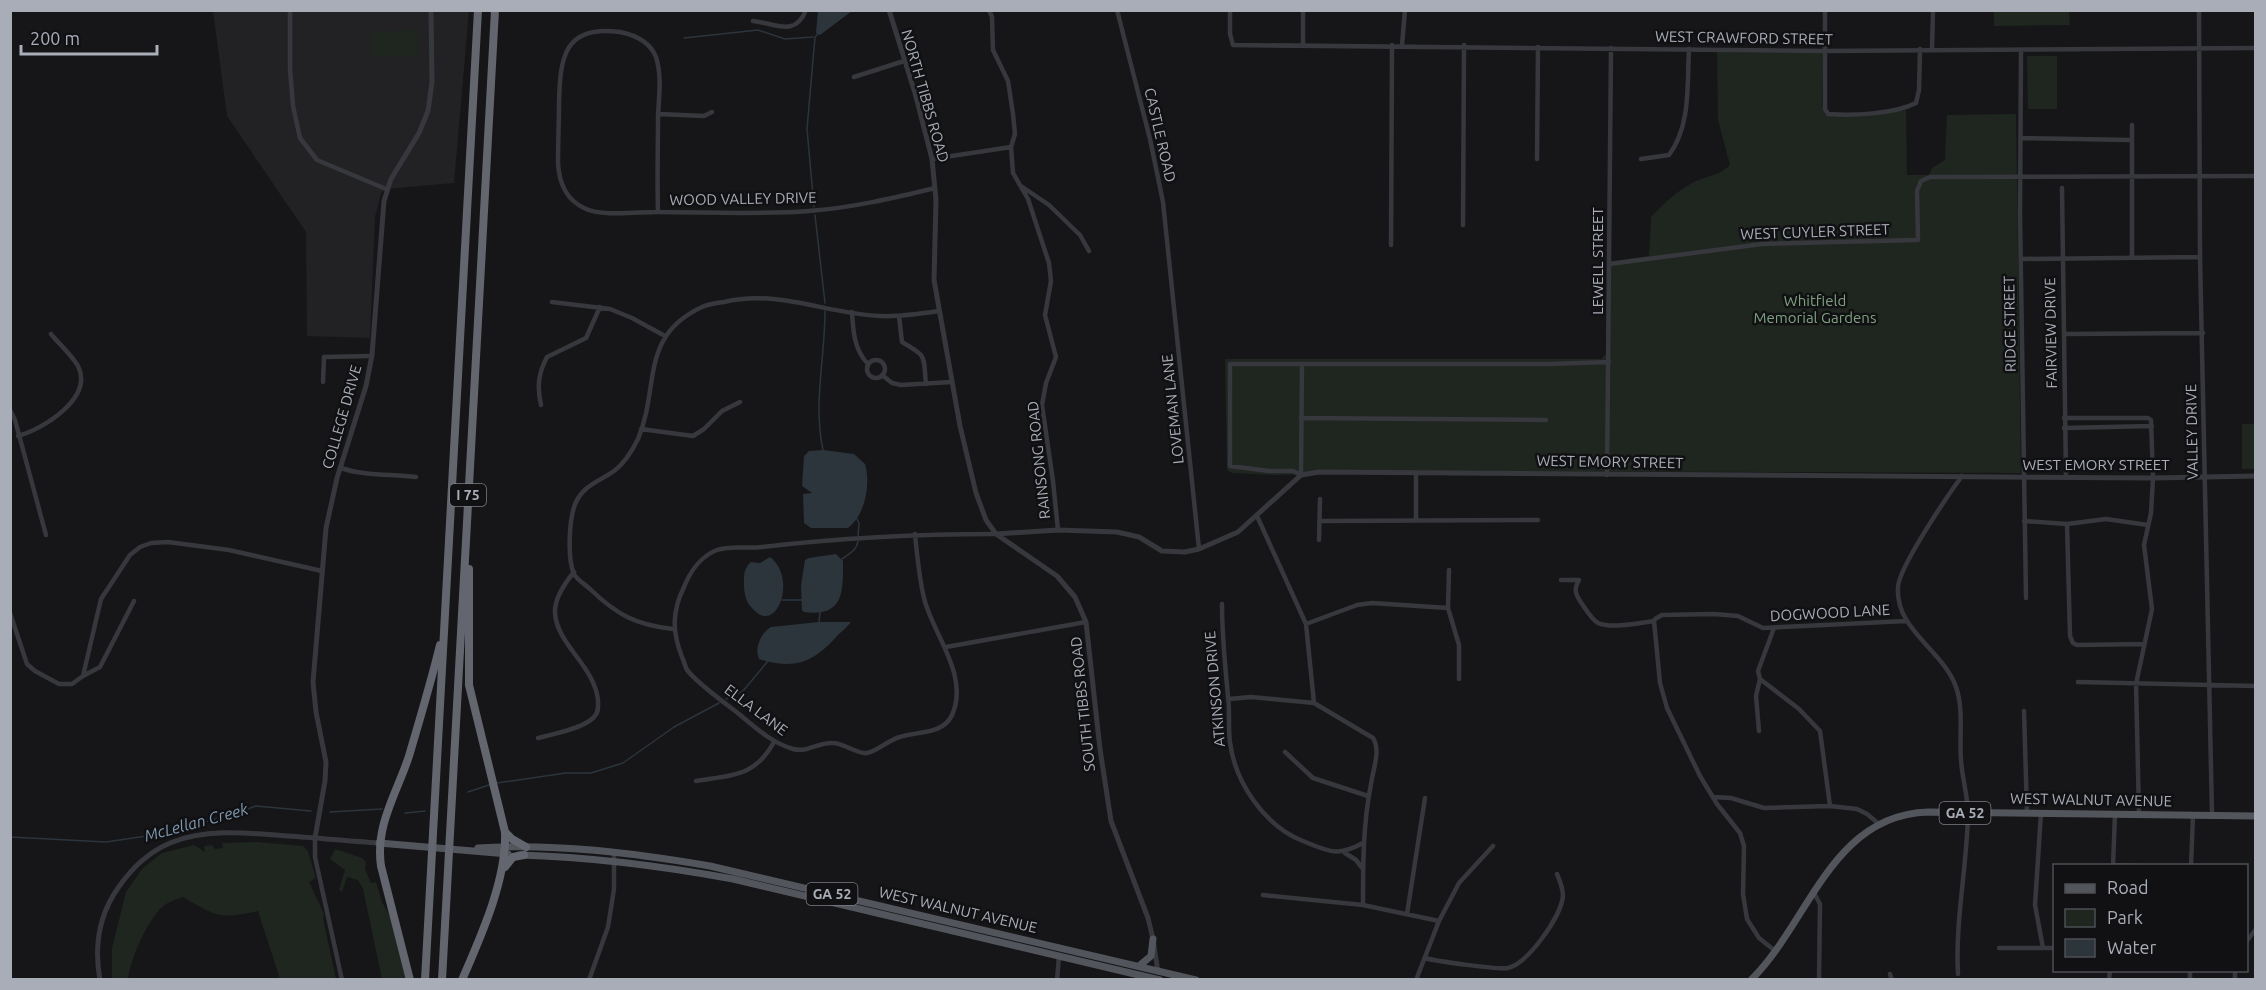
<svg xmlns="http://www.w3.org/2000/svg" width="2266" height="990" font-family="Ubuntu,sans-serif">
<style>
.built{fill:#222225}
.green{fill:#1e261f}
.water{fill:#2c353c}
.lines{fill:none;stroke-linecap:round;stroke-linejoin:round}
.stream{stroke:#2c353c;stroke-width:1.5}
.minor{stroke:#37383d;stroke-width:4.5}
.tertiary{stroke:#37383d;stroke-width:5}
.primary{stroke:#53555c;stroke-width:7}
.motorway{stroke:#63666e;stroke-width:8}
.labels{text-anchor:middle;stroke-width:5;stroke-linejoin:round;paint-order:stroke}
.shield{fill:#111113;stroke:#7b7e86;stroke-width:1.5}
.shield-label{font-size:14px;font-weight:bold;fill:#a8adb8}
.street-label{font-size:15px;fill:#a8adb8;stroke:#111113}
.park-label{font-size:15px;fill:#7fa381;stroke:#111113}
.water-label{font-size:16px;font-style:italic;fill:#7f9bb3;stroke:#111113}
</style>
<rect width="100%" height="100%" fill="#161618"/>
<path class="built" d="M213,11H469L454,183L386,189L381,193L375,217L370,338L307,336L306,232L227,116Z"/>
<path class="green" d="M1994,11H2069L2070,25L1994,26Z
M417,30L418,55L371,57L370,32Z
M1717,52L1823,53L1822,105L1825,115L1850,117L1906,110L1907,175H1929L1932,168L1945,160L1947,115L2016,114L2021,473L1486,471L1273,475L1232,473L1227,470L1225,359H1601L1606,354L1607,262L1649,256L1651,217C1663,204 1679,189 1696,181C1710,175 1718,176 1730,165L1718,120Z
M2027,56H2057V109H2028Z
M2242,424H2255V469H2242Z
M257,842L303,846L308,851L316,878L309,882L324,914L323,918L336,979H280L258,911C219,919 217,917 183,897C176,899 168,902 162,907C147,921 130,960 128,979H112V948L126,892L142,869L162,853L194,845L205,852L204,846L212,845L215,849L223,848L222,843Z
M335,849L362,858L366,862L365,869L371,883L376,882L382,902L391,918L408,979H382L363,889L358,880L347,877L342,892L339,890L345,870L330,859Z"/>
<path class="water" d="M818,11V10L852,11L820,35L816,33Z
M823,450L854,454L865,464C871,485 865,515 848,528H811L804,523L803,494L812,493L802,486L804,456L809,451Z
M836,554L843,561C843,592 844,617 804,612L802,610L801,585L805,560L809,558Z
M770,557C797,577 778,633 755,611C747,604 745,598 744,587C744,576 743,569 751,562L760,563Z
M819,622H851C847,627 842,631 838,635C813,663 795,670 759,659C754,648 761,633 771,627Z"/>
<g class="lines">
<path class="stream" d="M684,38L758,30L785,39L813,37
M814,207L807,129L815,37L818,34
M815,215L825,303
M823,450C813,404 825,358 825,311
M857,519L859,523L858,536
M842,559C849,554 857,550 858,541
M782,600H802
M819,622L820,612
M726,699L743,691L768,661
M497,783L566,773H591L623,763L674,727L719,703
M468,792L489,785
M330,812L382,809
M405,813L425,811
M10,837L106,842L160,834L234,814L256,806L311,811"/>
<path class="minor" d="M290,10V69L293,106L300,138L317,160L386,189
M989,10L992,17L993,50L1008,81L1013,114L1015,134L1011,147L1013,173L1028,199L1049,263L1051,281L1045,315L1056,357L1046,383L1042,405L1053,481L1058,530
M1117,10L1150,139L1163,202L1199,549
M1230,10V34L1233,45L1825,51L2256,48
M1303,10V45
M1825,10V109L1828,114C1853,116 1894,114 1916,103L1919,90L1920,49
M2199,10L2200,257L2212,815
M753,21C775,23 795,38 806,10
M1402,45L1405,10
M1932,49L1933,10
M2021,50L2020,214L2026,598
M854,77L904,61
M658,114L704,116L712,112
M2021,138L2132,140
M932,159L1011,147
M1537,159L1538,47
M1641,159L1669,155C1691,126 1687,84 1689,49
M1021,186L1049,205L1080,235L1089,251
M2062,188L2066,477
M658,212C657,180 658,148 658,116C659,96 662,76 656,57C650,42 635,35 620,32C563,24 560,59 559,104C559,123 558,143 558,163C559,182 565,199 584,208C601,217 637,212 657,212C707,212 758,215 809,211C851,208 894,198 935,188
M1463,225L1464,45
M1391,245L1392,45
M2132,257V125
M2021,259L2200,257
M1609,264L1762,244L1918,240L1917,191L1921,181L1930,177L2256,176
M552,302L610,309L632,318L665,336
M852,312C853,330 854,350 868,364
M899,316L902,342C928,357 923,355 926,384
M2064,334L2203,333
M867 369a9 9 0 1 1 18 0a9 9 0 1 1-18 0Z
M1302,364L1301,475L1293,471H1269L1230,466V364H1549L1609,362
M882,375L892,383L901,385L951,382
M323,382L324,357L371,356
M541,405C537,387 538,374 547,357L586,338L600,307
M10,410L15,420L46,535
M1301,418L1546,420
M2064,418H2148L2151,420L2153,478L2151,513L2144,545L2152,609L2136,684L2139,814
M2064,428L2152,426
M641,429L693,436L704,429L722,411L740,402
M18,436C43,429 94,398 78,366C71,354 59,344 51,334
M341,468C364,476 391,474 416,477
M1416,473V520
M1607,475L1611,48
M1257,516L1306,624L1314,703
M1320,521L1538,520
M2024,521L2067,524L2106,519L2148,525
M2067,524L2070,636L2073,643L2077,645L2144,644
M915,534C917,555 919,577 924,598C932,633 970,675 952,715C943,735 917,731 900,737C888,740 878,751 867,753C859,755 843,743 833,743C818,742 808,753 793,749C772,743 756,728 739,714C725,703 698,684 687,670C685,666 684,661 682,657C672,632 672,611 684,587C690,572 701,556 717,550C731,545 747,549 762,547C840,538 917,534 996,534
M1319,540L1320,499
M1449,570L1448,608L1459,645V679
M1561,580H1579C1574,589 1575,593 1580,601C1585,608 1591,619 1598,623C1611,629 1640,623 1654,621L1660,683L1667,708L1700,776L1717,804L1740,833L1744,846L1743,894L1747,919L1759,938L1774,950
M1222,604C1222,636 1225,665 1228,696C1230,711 1228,727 1230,742C1235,783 1265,826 1303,841C1330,852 1337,857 1363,843
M10,613L27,664L35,671L59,684H72L83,676L101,599L130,555L140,547L151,543L168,542L229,550L322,571
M1654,621L1655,619L1662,615L1714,614L1738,616L1763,628L1906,621
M1306,624L1357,605L1372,603L1448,608
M1774,628L1758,671L1760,679L1799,709L1820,731L1830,806
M673,629C636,625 617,615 590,589C586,585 576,579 574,574C567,558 569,517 576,502C584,485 600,481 614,471C625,463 632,451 638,439C660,387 639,336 702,307C708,304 716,303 724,302C778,289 827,314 880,316C900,317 919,314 939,311
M946,647L1086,622
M83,676L100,667L134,601
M2078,682L2256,686
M1229,699L1251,697L1314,703L1373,738C1381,751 1373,769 1371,784C1363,824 1363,864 1363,905L1439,921
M2024,711L2027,813
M1759,731L1756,696L1760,679
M538,738C551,735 585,728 594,717C599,713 598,706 598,700C594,665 557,645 555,613C554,598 565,583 574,572
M1285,752L1313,778L1368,796
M696,781C732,775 755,777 774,742
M1713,797L1731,798L1764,808L1830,806L1857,809L1867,814L1879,824
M2041,813L2035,905L2043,948
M315,838V857L342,980
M1345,853L1356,860L1363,869
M2113,865L2141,866
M2113,866L2115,814
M2191,866L2193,815
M1814,893L1820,904L1819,980
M1263,895L1363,905
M1407,914L1425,798
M2246,942L2256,929
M1999,948H2054
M1425,958C1435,961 1499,970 1508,968C1528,963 1561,917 1563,896C1563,889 1560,881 1557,874
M2235,970V980
M1890,974L1892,980
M1958,974C1955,921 1967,867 1968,814C1968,796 1962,778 1961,760C1959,736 1964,710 1956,687C1943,650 1895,630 1898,587C1899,567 1948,495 1962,476
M589,980L608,927L614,889V853
M1057,980L1059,956
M1416,980L1439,921L1459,883L1493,846
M2109,980L2110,970
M2190,980V970"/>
<path class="tertiary" d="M889,10L915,93L932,159L936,200L934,280L960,426L976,493L986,520L996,534L1057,576L1075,597L1086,622L1100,749L1111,821L1148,918L1153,939L1158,972
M996,534L1058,530L1117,532L1139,537L1162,551L1185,552L1199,549L1238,532L1301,475L1319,472L2153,478L2256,476
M315,838L325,781L326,762L316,712L313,682L326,528L337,478L366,386L372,355L384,201L391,179L419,133L428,111L432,82L431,10
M100,980C94,947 99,915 118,888C131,869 149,852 170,843C206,828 249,833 288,836C318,838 349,841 379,843"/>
<path class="primary" d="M379,843L508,854
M478,848C555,843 634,853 710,866L1196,980
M519,855C591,857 662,866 733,879L1160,980
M1139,966L1151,956L1153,939
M1751,980C1809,923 1831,815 1928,812L2256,816"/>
<path class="motorway" d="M505,832L512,839L526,847
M505,867L513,857L524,855
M410,980L381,866C375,825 397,793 409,756C420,719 431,682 440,645
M425,980L478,10
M442,980L495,10
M462,980C481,936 507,879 505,832L469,685V569"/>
</g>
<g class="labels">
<g class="shield">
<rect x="450" y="484" width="36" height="22" rx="4.5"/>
<rect x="1939.5" y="802" width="51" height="22" rx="4.5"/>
<rect x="806.5" y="883" width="51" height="22" rx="4.5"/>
</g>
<g class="shield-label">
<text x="468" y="500">I 75</text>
<text x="1965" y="818">GA 52</text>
<text x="832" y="899">GA 52</text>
</g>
<g class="street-label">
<text transform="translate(1744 38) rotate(1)" y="5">WEST CRAWFORD STREET</text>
<text transform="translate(925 96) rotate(74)" y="5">NORTH TIBBS ROAD</text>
<text transform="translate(1160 135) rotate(77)" y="5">CASTLE ROAD</text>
<text transform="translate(743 199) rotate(-1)" y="5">WOOD VALLEY DRIVE</text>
<text transform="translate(1815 232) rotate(-2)" y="5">WEST CUYLER STREET</text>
<text transform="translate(1598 261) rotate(-90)" y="5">LEWELL STREET</text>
<text transform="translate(2010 324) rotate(-91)" y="5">RIDGE STREET</text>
<text transform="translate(2051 333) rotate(-91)" y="5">FAIRVIEW DRIVE</text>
<text transform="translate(1173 409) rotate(-96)" y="5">LOVEMAN LANE</text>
<text transform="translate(342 417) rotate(-74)" y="5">COLLEGE DRIVE</text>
<text transform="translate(2192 432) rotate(-91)" y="5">VALLEY DRIVE</text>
<text transform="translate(1039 460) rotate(-96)" y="5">RAINSONG ROAD</text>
<text transform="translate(1610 462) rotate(1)" y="5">WEST EMORY STREET</text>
<text x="2096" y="470">WEST EMORY STREET</text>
<text transform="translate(1830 613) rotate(-3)" y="5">DOGWOOD LANE</text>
<text transform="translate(1215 689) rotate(-95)" y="5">ATKINSON DRIVE</text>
<text transform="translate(1083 704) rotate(-96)" y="5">SOUTH TIBBS ROAD</text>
<text transform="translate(756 710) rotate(37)" y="5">ELLA LANE</text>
<text transform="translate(2091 800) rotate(1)" y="5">WEST WALNUT AVENUE</text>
<text transform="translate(958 910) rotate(13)" y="5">WEST WALNUT AVENUE</text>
</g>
<g class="park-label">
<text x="1815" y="306">Whitfield<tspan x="1815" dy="17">Memorial Gardens</tspan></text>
</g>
<g class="water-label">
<text transform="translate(196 822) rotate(-15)" y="6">McLellan Creek</text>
</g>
</g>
<rect width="2266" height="990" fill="none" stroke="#a8adb8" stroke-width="24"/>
<rect x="2053" y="864" width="195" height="108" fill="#111113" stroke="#4d4f55" stroke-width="1.5"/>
<rect x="2065" y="884" width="30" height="9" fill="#53555c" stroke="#4d4f55" stroke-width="1.5"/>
<text x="2107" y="894" font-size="18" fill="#a8adb8">Road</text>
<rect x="2065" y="909" width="30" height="18" fill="#1e261f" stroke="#4d4f55" stroke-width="1.5"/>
<text x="2107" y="924" font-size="18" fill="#a8adb8">Park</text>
<rect x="2065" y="939" width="30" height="18" fill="#2c353c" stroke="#4d4f55" stroke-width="1.5"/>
<text x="2107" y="954" font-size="18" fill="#a8adb8">Water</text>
<path d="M21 45v9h136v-9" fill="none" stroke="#a8adb8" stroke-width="3"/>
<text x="30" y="45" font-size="18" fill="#a8adb8" stroke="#111113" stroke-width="4.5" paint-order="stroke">200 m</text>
</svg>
